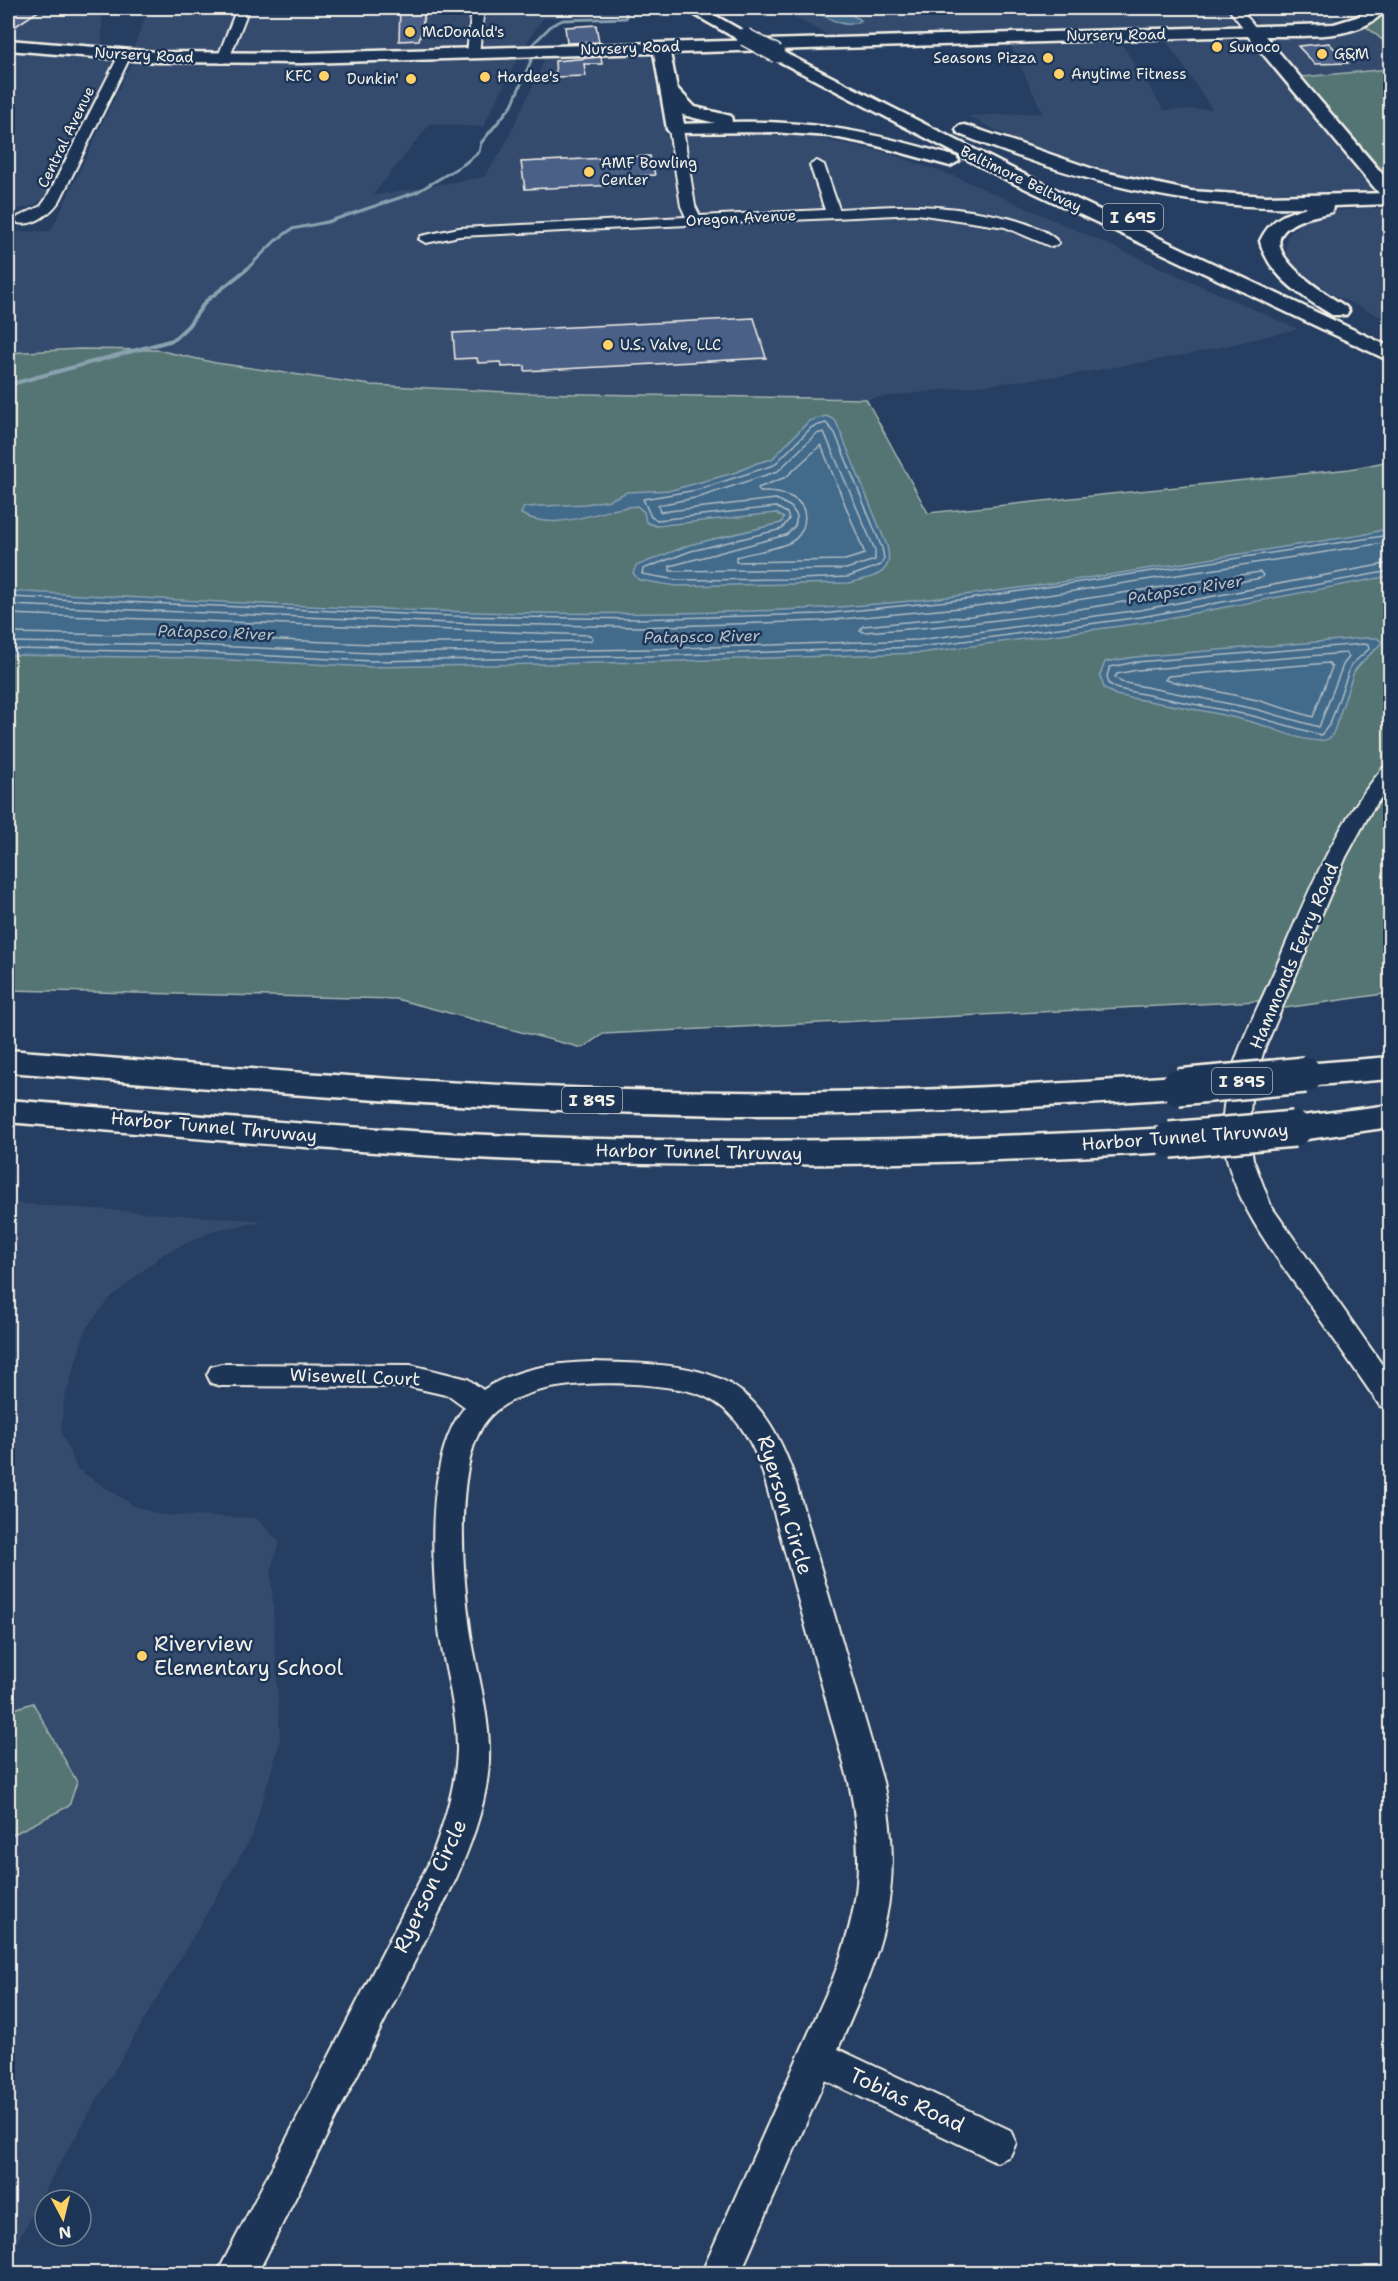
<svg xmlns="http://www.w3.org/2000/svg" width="1398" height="2281" font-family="'Shantell Sans',sans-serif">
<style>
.built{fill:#354b6e}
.green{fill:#547574;stroke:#a4b3ae;stroke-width:1.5}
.water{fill:#436b8b;stroke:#8aa1b0;stroke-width:1.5}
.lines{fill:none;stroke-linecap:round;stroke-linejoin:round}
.shore{stroke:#adbbc3;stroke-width:1.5}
.stream-far1{stroke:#8aa1b0;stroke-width:3}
.stream{stroke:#8aa1b0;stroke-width:4}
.building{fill:#4b6087;stroke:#f4f1e8;stroke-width:1.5}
.minor-casing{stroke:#f4f1e8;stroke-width:4}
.major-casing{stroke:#f4f1e8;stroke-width:5}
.highway-casing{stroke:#f4f1e8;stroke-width:5}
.minor{fill:#1d3557;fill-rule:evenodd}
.major{fill:#1d3557;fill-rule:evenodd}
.highway{fill:#1d3557;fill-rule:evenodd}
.highway-bridge-far1-casing{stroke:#f4f1e8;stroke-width:20;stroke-linecap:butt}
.highway-bridge-casing{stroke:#f4f1e8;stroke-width:40;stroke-linecap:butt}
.highway-bridge-far1{stroke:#1d3557;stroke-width:17}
.highway-bridge{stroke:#1d3557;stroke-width:35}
.poi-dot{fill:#ffd166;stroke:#1d3557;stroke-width:2}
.labels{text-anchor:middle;stroke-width:5;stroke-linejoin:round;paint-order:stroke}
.far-poi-label{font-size:15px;fill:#f4f1e8;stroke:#1d3557;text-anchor:start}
.far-street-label{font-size:15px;fill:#f4f1e8;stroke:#1d3557}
.shield{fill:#1d3557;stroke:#b4b9bc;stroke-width:1.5}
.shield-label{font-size:16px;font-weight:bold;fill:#f4f1e8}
.far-water-label{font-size:16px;font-style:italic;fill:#b6c2c7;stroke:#1d3557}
.street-label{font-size:18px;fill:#f4f1e8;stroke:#1d3557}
.near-street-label{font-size:21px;fill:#f4f1e8;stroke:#1d3557}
.near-poi-label{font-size:21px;fill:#f4f1e8;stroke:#1d3557;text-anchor:start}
</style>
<rect width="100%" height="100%" fill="#263e61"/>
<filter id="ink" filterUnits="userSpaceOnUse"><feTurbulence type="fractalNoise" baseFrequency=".0167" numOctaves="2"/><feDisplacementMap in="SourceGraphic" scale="12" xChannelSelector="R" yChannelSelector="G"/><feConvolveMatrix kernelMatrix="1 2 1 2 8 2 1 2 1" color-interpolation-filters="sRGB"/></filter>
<g filter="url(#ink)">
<path class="built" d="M8,8H102V49L8,40Z
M149,8H239L218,53L132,52Z
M333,8H617L618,15L543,18L523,48L232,55L247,14L331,13Z
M775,8H1225L1236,25L1234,28L839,40Z
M1243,8H1327L1340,24L1262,27Z
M1364,25L1390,46V69L1301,77L1270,41L1279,37L1344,33Z
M1237,37L1253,43L1372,186L1373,190L1369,194L1214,197L1098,173L1026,146L968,116L1043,113L1009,42L1119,40L1164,110L1212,109L1165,39Z
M8,48L116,58L46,197L32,206L8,212Z
M638,52L652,59L665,136L761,135L812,137L884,152L959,178L1298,329L1190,354L1069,375L866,399L525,393L371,385L216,363L157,350L79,349L8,353V232L51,231L130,66L136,62L519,55L483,127L430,124L372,196L484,177L502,151L543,64L544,54Z
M1370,208L1390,211V321L1321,289L1300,276L1289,262L1286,249L1287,236L1303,221L1333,211Z
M8,1203L268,1221L215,1230L163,1254L110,1298L86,1328L64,1400L61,1431L77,1469L134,1506L161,1515L256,1518L279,1542L271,1570L280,1741L252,1836L57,2168L8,2259Z"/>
<path class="green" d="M1388,8H1390V46L1364,25Z
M1390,69V179L1301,77Z
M79,349L157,350L216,363L371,385L525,393L866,399L928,513L1350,469L1390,461V993L1285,1008L1259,1001L603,1034L582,1048L396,999L8,990V353Z
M33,1703L77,1782L69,1806L8,1837V1711Z"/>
<path class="water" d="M809,8H840L861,20C845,32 824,15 809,8Z
M826,416L835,420L840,431L887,546C895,576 872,577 849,583L676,586L639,580L633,573L636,566L689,545L781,523L784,518L776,513L656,526L646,522L644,512L637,506C599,508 559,534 521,514L524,507L586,504L610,500L627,492L672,490L737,472L757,463L772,459L809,421Z
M1390,528V576L1142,623L920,653L651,662L371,667L190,658L8,655V591C275,605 553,623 820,608C1001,598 1182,561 1362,535Z
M1364,638H1377L1382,642C1374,653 1360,661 1354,672C1349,684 1335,733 1331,737C1319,748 1279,731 1265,726C1217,711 1165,705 1116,695L1104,688L1100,675L1105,662L1135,657Z"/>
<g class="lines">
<path class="shore" d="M826,423L835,433L882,548L884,558L881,565L848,577L799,579L677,580L642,574L643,569L691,551L782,529L789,519L787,513L776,507L657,520L651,517L643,499L697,490L774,465L812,427Z
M824,432L875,550V560L846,569L670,571V566L786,535L795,526L797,516L791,507L776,499L660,512L658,505L700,497L778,471L816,434Z
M821,445L865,554L845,560L736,562V557C753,552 775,550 791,542C797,539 803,531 804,524C810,497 781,491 760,492L758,488L786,477Z
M1260,572L1263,575L1261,578C1129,602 997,625 863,632L860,630L863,626L971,616Z
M8,597L451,616L637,619L821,614L968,599L1390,535
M8,605L451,623L637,627L821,621L970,607L1390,542
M8,614L590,635L593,638L590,641L372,644L190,636L8,633
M8,642L190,645L372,653L650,649L919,640L1140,610L1390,563
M1364,644L1368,645L1369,649L1351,665L1330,724L1321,735L1253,716L1118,689L1109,684L1107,676L1110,667L1136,662Z
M8,649L190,652L372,661L651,656L919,647L1141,617L1390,571
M1346,653L1349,657L1343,665L1319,727L1255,709L1121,682L1115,677L1117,674L1137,670Z
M1329,663L1332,667L1313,717L1257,700L1165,680L1168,676Z"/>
<path class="stream-far1" d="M532,45L552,25L563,20L626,18V8
M245,271L275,241L292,229L327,222L417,192L464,164L479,152L481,143L512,105L533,56"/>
<path class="stream" d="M8,385L173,340L188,326L206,301L247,269"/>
</g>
<path class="building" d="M8,8H43L8,31Z
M400,8H426L419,40L399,41Z
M596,25L599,42L567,43L565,27Z
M1329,43L1348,63L1315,64L1298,46Z
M601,57L602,64H584L586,76L556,77L555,61Z
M650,156L655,175L640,176L643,184L525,189L521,162Z
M754,318L766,358L525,371V366L502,367L501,362L478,363L477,358L455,359L453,333Z"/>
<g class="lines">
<defs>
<path id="minor" d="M237,8H249L229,59L223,63L219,62L217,59Z
M472,8H484L479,53L473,57L467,53Z
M1228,8H1240L1259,32L1257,35H1249Z
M125,51L131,55L60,200C52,212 34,227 18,223L16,220L18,217L41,206L46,199L119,55Z
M676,125L683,129L695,206L700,216L825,210L810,165L817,161L824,165L839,209C865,208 892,205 918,206C951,207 1038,216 1059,243L1052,247L1005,227L917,214L459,236L426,243L419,239L421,236L459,228L686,217L681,206L669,129Z
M1390,766V785L1370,813L1346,857L1264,1050L1252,1090L1248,1134L1253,1159L1271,1206L1390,1376V1409L1380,1406C1356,1371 1332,1336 1308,1302C1268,1245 1214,1180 1224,1106C1231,1054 1260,1006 1280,958C1309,891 1335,825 1383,768Z
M592,1362C696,1365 754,1363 793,1473L883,1782C906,1893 882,1949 838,2049L1010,2130L1016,2143L1010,2156L997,2162L825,2080L740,2274H701L832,1981C860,1907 865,1861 849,1782L763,1473C749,1431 726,1396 679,1389C627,1380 510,1374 481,1429C454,1478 463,1580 471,1635C477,1672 488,1709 489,1746C491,1793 473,1840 455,1881L257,2274H217L429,1863C443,1826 456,1789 457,1749C457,1711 446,1674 440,1637C432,1577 423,1455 465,1407L450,1396L411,1387L221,1386L211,1383L207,1375L211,1367L221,1364L411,1365L468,1379L483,1390C515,1368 555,1363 592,1362Z"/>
<path id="major" d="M1370,8H1387C1361,42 1303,35 1265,36L1390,183V200L1383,198L1248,36L670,53L685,129L676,134L667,129L654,53L302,63L157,62L8,50V40L157,52L302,53L1334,24L1357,17Z"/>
<path id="highway" d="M683,8H702L753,37L751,40H739Z
M777,49L1015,170L1390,347V361L1003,178L771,57L769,54L771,51Z
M669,85L675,86L695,107L731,116L732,122C815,120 878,134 956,157L959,161L950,166L874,145L829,136L772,132L670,133L667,129L676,124L715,123L683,115L661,90Z
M965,125L1099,171L1191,191L1266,196L1390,193V204L1333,206L1332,212C1316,216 1295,219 1284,231C1261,256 1330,296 1346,307L1349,311L1346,315H1332C1303,297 1269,277 1260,241C1270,219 1285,213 1308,207C1182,210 1075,180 959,134L956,130L959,126Z
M8,1050C249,1069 489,1090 731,1092C880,1094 1029,1086 1178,1076L1189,1079L1194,1087L1189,1095L1178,1098C1029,1108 880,1116 731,1115C489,1112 249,1091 8,1072Z
M1390,1057V1079L1305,1086L1294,1083L1289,1075L1294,1067L1305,1064Z
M8,1100C185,1114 362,1131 539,1137C749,1145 960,1140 1170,1128L1182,1132L1186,1140L1182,1148L1170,1152C960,1164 749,1169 539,1161C361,1154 185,1137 8,1122Z
M1390,1105V1127L1294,1141L1282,1137L1278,1129L1282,1121L1294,1117Z"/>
</defs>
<use href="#minor" class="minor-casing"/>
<use href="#major" class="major-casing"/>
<use href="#highway" class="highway-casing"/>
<use href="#minor" class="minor"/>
<use href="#major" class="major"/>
<use href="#highway" class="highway"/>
<defs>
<path id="highway-bridge-far1" d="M745,37L777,54"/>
<path id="highway-bridge" d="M1178,1087L1305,1075
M1170,1140L1294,1129"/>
</defs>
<use href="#highway-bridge-far1" class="highway-bridge-far1-casing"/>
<use href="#highway-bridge" class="highway-bridge-casing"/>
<use href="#highway-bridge-far1" class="highway-bridge-far1"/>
<use href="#highway-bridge" class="highway-bridge"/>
</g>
</g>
<g class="poi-dot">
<circle cx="410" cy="32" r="6"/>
<circle cx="1217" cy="47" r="6"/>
<circle cx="1322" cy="54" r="6"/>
<circle cx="1048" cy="58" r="6"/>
<circle cx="1059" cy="74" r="6"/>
<circle cx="324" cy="76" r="6"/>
<circle cx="485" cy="77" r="6"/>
<circle cx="411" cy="79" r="6"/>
<circle cx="589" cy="172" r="6"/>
<circle cx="608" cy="345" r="6"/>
<circle cx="142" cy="1656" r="6"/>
</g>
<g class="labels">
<g class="far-poi-label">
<text x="422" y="37">McDonald's</text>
<text x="1229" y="52">Sunoco</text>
<text x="1334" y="59">G&amp;M</text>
<text x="1036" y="63" text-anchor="end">Seasons Pizza</text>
<text x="1071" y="79">Anytime Fitness</text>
<text x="312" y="81" text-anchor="end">KFC</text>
<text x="497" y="82">Hardee's</text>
<text x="399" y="84" text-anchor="end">Dunkin'</text>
<text x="601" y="168">AMF Bowling<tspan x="601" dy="17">Center</tspan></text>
<text x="620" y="350">U.S. Valve, LLC</text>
</g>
<g class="far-street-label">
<text transform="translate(1116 35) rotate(-1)" y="5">Nursery Road</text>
<text transform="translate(630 48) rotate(-2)" y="5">Nursery Road</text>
<text transform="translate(144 55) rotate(3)" y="5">Nursery Road</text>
<text transform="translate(66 137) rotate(-64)" y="5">Central Avenue</text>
<text transform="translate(1021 179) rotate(26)" y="5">Baltimore Beltway</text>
<text transform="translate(741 218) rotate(-3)" y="5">Oregon Avenue</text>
</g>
<g class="shield">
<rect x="1103" y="204" width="60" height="26" rx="4.5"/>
<rect x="1212" y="1068" width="60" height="26" rx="4.5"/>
<rect x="562" y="1087" width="60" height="26" rx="4.5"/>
</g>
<g class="shield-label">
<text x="1133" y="223">I 695</text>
<text x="1242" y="1087">I 895</text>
<text x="592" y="1106">I 895</text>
</g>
<g class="far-water-label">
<text transform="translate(1185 589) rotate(-9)" y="6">Patapsco River</text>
<text transform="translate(216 632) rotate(2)" y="6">Patapsco River</text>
<text transform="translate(702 636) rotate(-1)" y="6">Patapsco River</text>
</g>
<g class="street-label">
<text transform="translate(1294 956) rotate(-67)" y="6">Hammonds Ferry Road</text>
<text transform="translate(214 1127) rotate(5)" y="6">Harbor Tunnel Thruway</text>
<text transform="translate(1185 1137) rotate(-4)" y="6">Harbor Tunnel Thruway</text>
<text transform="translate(699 1152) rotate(1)" y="6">Harbor Tunnel Thruway</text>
<text transform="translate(355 1377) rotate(2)" y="6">Wisewell Court</text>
</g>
<g class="near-street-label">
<text transform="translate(785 1505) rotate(73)" y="7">Ryerson Circle</text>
<text transform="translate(430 1886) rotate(-65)" y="7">Ryerson Circle</text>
<text transform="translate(907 2100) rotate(25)" y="7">Tobias Road</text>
</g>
<g class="near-poi-label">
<text x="154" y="1651">Riverview<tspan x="154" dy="24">Elementary School</tspan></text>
</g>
</g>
<rect width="1398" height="2281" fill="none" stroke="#1d3557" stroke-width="30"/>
<rect x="15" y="15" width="1368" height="2251" fill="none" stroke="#f4f1e8" stroke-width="2" filter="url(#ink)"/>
<g transform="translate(63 2218) rotate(173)"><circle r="28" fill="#1d3557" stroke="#738091" stroke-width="1.5"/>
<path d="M0-4.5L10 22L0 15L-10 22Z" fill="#ffd166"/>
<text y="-9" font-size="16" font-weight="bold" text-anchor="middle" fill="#f4f1e8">N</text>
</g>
</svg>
